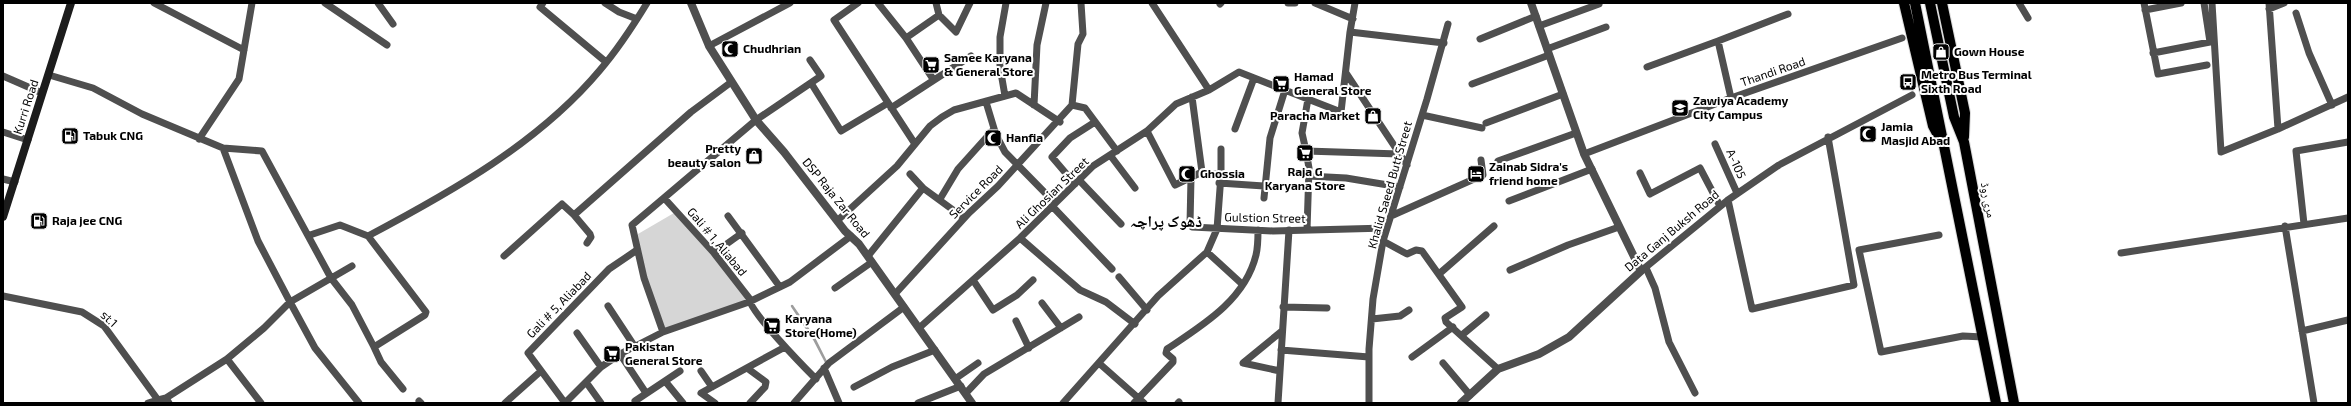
<svg xmlns="http://www.w3.org/2000/svg" width="2351" height="406" font-family="'Exo 2','Noto Naskh Arabic',sans-serif">
<style>
.green{fill:#d6d6d6}
.lines{fill:none;stroke-linecap:round;stroke-linejoin:round}
.stream{stroke:#9d9d9d;stroke-width:2.5}
.primary-casing{stroke:#dbdbdb;stroke-width:12}
.minor{stroke:#4f4f4f;stroke-width:7}
.tertiary{stroke:#4f4f4f;stroke-width:8}
.secondary{stroke:#1c1c1c;stroke-width:8}
.primary{stroke:#000;stroke-width:10}
.labels{text-anchor:middle;stroke-width:4;stroke-linejoin:round;paint-order:stroke}
.poi-label{font-size:12px;font-weight:bold;fill:#000;stroke:#fff;text-anchor:start}
.street-label{font-size:12px;fill:#000;stroke:#fff}
.district-label{font-size:16px;font-weight:bold;fill:#000;stroke:#fff}
</style>
<rect width="100%" height="100%" fill="#fff"/>
<path class="green" d="M674,213L707,248L747,300L665,329L641,263L638,234Z"/>
<g class="lines">
<path class="stream" d="M792,306L814,338L826,362L814,339Z"/>
<defs>
<path id="primary" d="M1904,3L1933,126L1941,141
M1915,3L1996,403
M1930,3L1954,117L1964,142L2014,403
M1942,3L1965,113L1964,137"/>
</defs>
<use href="#primary" class="primary-casing"/>
<path class="minor" d="M154,3L244,50
M325,3L387,45
M378,3L393,24
M543,3L540,7L606,62
M605,3L619,12L637,19
M858,3L834,20L915,144
M878,3L906,38L933,79
M936,3L939,15L956,32L970,3
M1152,3L1209,90
M1288,3H1295
M1315,3L1353,19
M2019,3L2028,18
M2144,3L2158,74L2207,65
M2212,3L2221,152L2278,129L2348,97
M2269,3L2278,129
M1220,4L1221,3
M2269,9L2284,3
M2145,10L2181,3
M2296,13L2309,53L2332,105
M1539,26L1599,4
M1350,32L1444,43
M906,38L939,15
M1480,39L1536,16
M1718,41L1788,14
M709,46L790,3
M1547,49L1606,27
M2153,53L2210,42L2204,3
M1647,67L1718,41L1731,98
M1346,73L1407,165
M49,75L93,88L142,114L223,148L262,151L331,278L352,305L374,347L425,315L426,312L368,236L340,225L310,235
M3,76L42,93
M811,83L841,131L888,103
M1472,84L1549,55
M1005,96L1000,67V37L1006,3
M1192,97L1202,172
M1308,99L1302,133L1306,151L1399,154
M986,102L996,135L1005,152L1055,203
M1034,105L1037,45L1046,3
M1072,105L1078,44L1083,34L1081,3
M1072,105L1085,108L1117,151
M891,108L971,56
M1422,115L1482,128
M1486,123L1563,94
M1235,129L1254,78
M3,132L28,140
M199,139L239,79L252,3
M1715,144L1737,193
M223,148L258,241L290,302L315,348L359,403
M1306,151L1309,168L1307,230
M1584,154L1731,98L1902,38
M1110,155L1135,188
M1498,161L1576,133
M1640,173L1650,194L1700,168L1720,206
M910,174L923,188
M1221,175V149
M1308,176L1346,178L1400,187
M1191,178L1190,224L1192,227L1273,231L1387,228
M3,179L15,182
M1079,180L1121,224
M1219,183L1264,186
M1075,184L1052,157L1070,138L1095,122
M1264,198L1270,138L1285,90
M665,199L714,253L749,298C749,311 804,367 816,379
M940,199L958,169L994,129
M1728,200L1752,309L1854,285L1828,137
M1509,201L1592,169
M1052,206L1112,269
M574,215L590,234L591,237L587,243
M728,216L780,287
M1391,216L1483,175L1481,160
M838,220L897,166L930,126L942,117L954,110L1016,93L1060,122
M2304,224L2296,151L2348,142
M2285,226L2314,403
M1939,235L1859,250L1881,352L1963,336L1983,337
M368,236C451,192 539,143 600,70C618,49 633,26 647,3
M1020,238L1080,290L1106,302L1135,324
M1383,241L1407,254L1416,250L1422,251L1462,307L1445,318L1446,322L1498,369
M1207,252L1242,284
M714,253L742,233
M2121,253L2348,218
M504,256L562,204L574,215L691,112L730,83
M868,256L923,188L964,218
M1646,268L1655,288L1669,342L1695,393
M1510,270L1568,245L1619,227
M1641,271L1728,200L1779,165L1912,95
M1439,274L1494,226
M1119,277L1147,310
M973,280L993,310L1017,295L1033,280
M835,288L872,262
M895,294L969,213L998,186L1072,105
M3,296L82,312L104,326L158,400L166,398L169,403
M1042,303L1061,328
M608,306L635,347
M1283,307L1327,308
M1372,319L1400,316L1409,310
M1016,321L1029,348
M919,328L1020,238L1093,166L1147,131L1176,104L1209,90L1239,72L1341,112L1350,32L1355,3
M2302,331L2348,320
M663,332L644,278L632,225L756,120L821,76L810,60
M577,333L601,367
M1462,335L1486,315
M374,347L381,362L403,389
M1281,350L1369,357
M620,354L646,393
M1412,357L1453,327
M227,359L261,403
M1443,363L1470,395
M1100,364L1144,403
M747,368L766,382L765,387L750,403
M824,368L839,403
M701,371L712,387
M1280,371L1243,363L1282,331
M955,379L978,363
M665,381L683,403
M586,382L601,403
M854,387L892,367L935,350
M966,393L984,374L1079,317
M166,398L227,359L264,328L290,302L352,266
M419,401L421,403
M635,401L680,371
M148,403L158,400
M505,403L541,371
M565,403L601,367L620,354L663,332L749,302L790,282L851,236
M565,403L528,353L609,269L637,250
M715,403L701,393L785,347
M794,403L829,363L904,307
M918,403L961,386
M1063,403L1158,296L1207,252L1217,229L1221,175L1202,172L1175,185L1147,131
M1134,403L1173,362V359L1166,353L1167,349C1203,325 1245,300 1256,255C1258,247 1258,238 1258,230
M1178,403L1179,402
M1278,403L1289,230
M1369,403V349L1373,299L1383,241L1427,99L1448,24"/>
<path class="tertiary" d="M691,3L709,46L756,120L784,152L845,231L859,244L972,403
M1461,403L1498,369L1539,354L1569,337L1641,271L1584,154L1531,3"/>
<path class="secondary" d="M3,217L71,3"/>
<use href="#primary" class="primary"/>
</g>
<defs>
<symbol id="mosque-square" viewBox="-11 -11 22 22"><rect x="-9" y="-9" width="18" height="18" rx="4" fill="#000" stroke="#fff"/><path d="M3.5-4.9A6 6 0 1 0 3.5 4.9A5 5 0 1 1 3.5-4.9Z" fill="#fff"/></symbol>
<symbol id="shop-square" viewBox="-11 -11 22 22"><rect x="-9" y="-9" width="18" height="18" rx="4" fill="#000" stroke="#fff"/><path d="M-5-2.5h2.3a2.7 3.5 0 0 1 5.4 0H5L5.5 6h-11ZM-1.5-2.5h3a1.5 2.3 0 0 0-3 0Z" fill="#fff"/></symbol>
<symbol id="supermarket-square" viewBox="-11 -11 22 22"><rect x="-9" y="-9" width="18" height="18" rx="4" fill="#000" stroke="#fff"/><path d="M-6-5.5h2.5l.6 2H6L4.5 2H-2.5L-4.4-4H-6ZM-1.5 3.2a1.3 1.3 0 1 0 .1 0ZM3 3.2a1.3 1.3 0 1 0 .1 0Z" fill="#fff"/></symbol>
<symbol id="bus-square" viewBox="-11 -11 22 22"><rect x="-9" y="-9" width="18" height="18" rx="4" fill="#000" stroke="#fff"/><path d="M-5-6H5V4H4V6H2V4H-2V6H-4V4H-5ZM-3.5-4V0h7V-4ZM-3.5 1.2v1.5H-2V1.2ZM2 1.2v1.5H3.5V1.2Z" fill="#fff"/></symbol>
<symbol id="university-square" viewBox="-11 -11 22 22"><rect x="-9" y="-9" width="18" height="18" rx="4" fill="#000" stroke="#fff"/><path d="M0-5L7-2L0 1L-7-2ZM-4 1L0 2.5L4 1V4Q0 6-4 4Z" fill="#fff"/></symbol>
<symbol id="fuel-square" viewBox="-11 -11 22 22"><rect x="-9" y="-9" width="18" height="18" rx="4" fill="#000" stroke="#fff"/><path d="M-5.5-6h7V0h2V4h1.3V-2.5L3-4.5l.8-.8L6-3V5H2.5V1h-1V6h-7ZM-4.2-4.7v3.2H.2V-4.7Z" fill="#fff"/></symbol>
<symbol id="hotel-square" viewBox="-11 -11 22 22"><rect x="-9" y="-9" width="18" height="18" rx="4" fill="#000" stroke="#fff"/><path d="M-6-4.5h1.5V1H6V5H4.5V3h-9V5H-6ZM-4 0a1.8 1.8 0 1 1 3.6 0ZM.5 0V-2.5h3Q6-2.5 6 0Z" fill="#fff"/></symbol>
</defs>
<g fill-rule="evenodd">
<use href="#mosque-square" x="720" y="39" width="20" height="20"/>
<use href="#shop-square" x="1931" y="42" width="20" height="20"/>
<use href="#supermarket-square" x="921" y="55" width="20" height="20"/>
<use href="#bus-square" x="1898" y="72" width="20" height="20"/>
<use href="#supermarket-square" x="1271" y="74" width="20" height="20"/>
<use href="#university-square" x="1670" y="98" width="20" height="20"/>
<use href="#shop-square" x="1363" y="106" width="20" height="20"/>
<use href="#mosque-square" x="1858" y="124" width="20" height="20"/>
<use href="#fuel-square" x="60" y="126" width="20" height="20"/>
<use href="#mosque-square" x="983" y="128" width="20" height="20"/>
<use href="#supermarket-square" x="1295" y="143" width="20" height="20"/>
<use href="#shop-square" x="744" y="146" width="20" height="20"/>
<use href="#mosque-square" x="1177" y="164" width="20" height="20"/>
<use href="#hotel-square" x="1466" y="164" width="20" height="20"/>
<use href="#fuel-square" x="29" y="211" width="20" height="20"/>
<use href="#supermarket-square" x="762" y="316" width="20" height="20"/>
<use href="#supermarket-square" x="602" y="344" width="20" height="20"/>
</g>
<g class="labels">
<g class="poi-label">
<text x="743" y="53">Chudhrian</text>
<text x="1954" y="56">Gown House</text>
<text x="944" y="62">Samee Karyana<tspan x="944" dy="14">&amp; General Store</tspan></text>
<text x="1921" y="79">Metro Bus Terminal<tspan x="1921" dy="14">Sixth Road</tspan></text>
<text x="1294" y="81">Hamad<tspan x="1294" dy="14">General Store</tspan></text>
<text x="1693" y="105">Zawiya Academy<tspan x="1693" dy="14">City Campus</tspan></text>
<text x="1360" y="120" text-anchor="end">Paracha Market</text>
<text x="1881" y="131">Jamia<tspan x="1881" dy="14">Masjid Abad</tspan></text>
<text x="83" y="140">Tabuk CNG</text>
<text x="1006" y="142">Hanfia</text>
<text x="741" y="153" text-anchor="end">Pretty<tspan x="741" dy="14">beauty salon</tspan></text>
<text x="1489" y="171">Zainab Sidra's<tspan x="1489" dy="14">friend home</tspan></text>
<text x="1305" y="176" text-anchor="middle">Raja G<tspan x="1305" dy="14">Karyana Store</tspan></text>
<text x="1200" y="178">Ghossia</text>
<text x="52" y="225">Raja jee CNG</text>
<text x="785" y="323">Karyana<tspan x="785" dy="14">Store(Home)</tspan></text>
<text x="625" y="351">Pakistan<tspan x="625" dy="14">General Store</tspan></text>
</g>
<g class="street-label">
<text transform="translate(1773 72) rotate(-19)" y="4">Thandi Road</text>
<text transform="translate(26 107) rotate(-72)" y="4">Kurri Road</text>
<text transform="translate(1736 164) rotate(66)" y="4">A-105</text>
<text transform="translate(1390 185) rotate(-74)" y="4">Khalid Saeed Butt Street</text>
<text transform="translate(976 192) rotate(-45)" y="4">Service Road</text>
<text transform="translate(1052 193) rotate(-44)" y="4">Ali Ghosian Street</text>
<text transform="translate(836 198) rotate(51)" y="4">DSP Raja Zar Road</text>
<text transform="translate(1988 200) rotate(79)" y="4">مری روڈ</text>
<text transform="translate(1265 218) rotate(1)" y="4">Gulstion Street</text>
<text transform="translate(1672 231) rotate(-40)" y="4">Data Ganj Buksh Road</text>
<text transform="translate(717 242) rotate(50)" y="4">Gali # 1, Aliabad</text>
<text transform="translate(559 305) rotate(-46)" y="4">Gali # 5, Aliabad</text>
<text transform="translate(109 319) rotate(43)" y="4">st.1</text>
</g>
<g class="district-label">
<text x="1166" y="227">ڈھوک پراچہ</text>
</g>
</g>
<rect width="2351" height="406" fill="none" stroke="#000000" stroke-width="8"/>
</svg>
